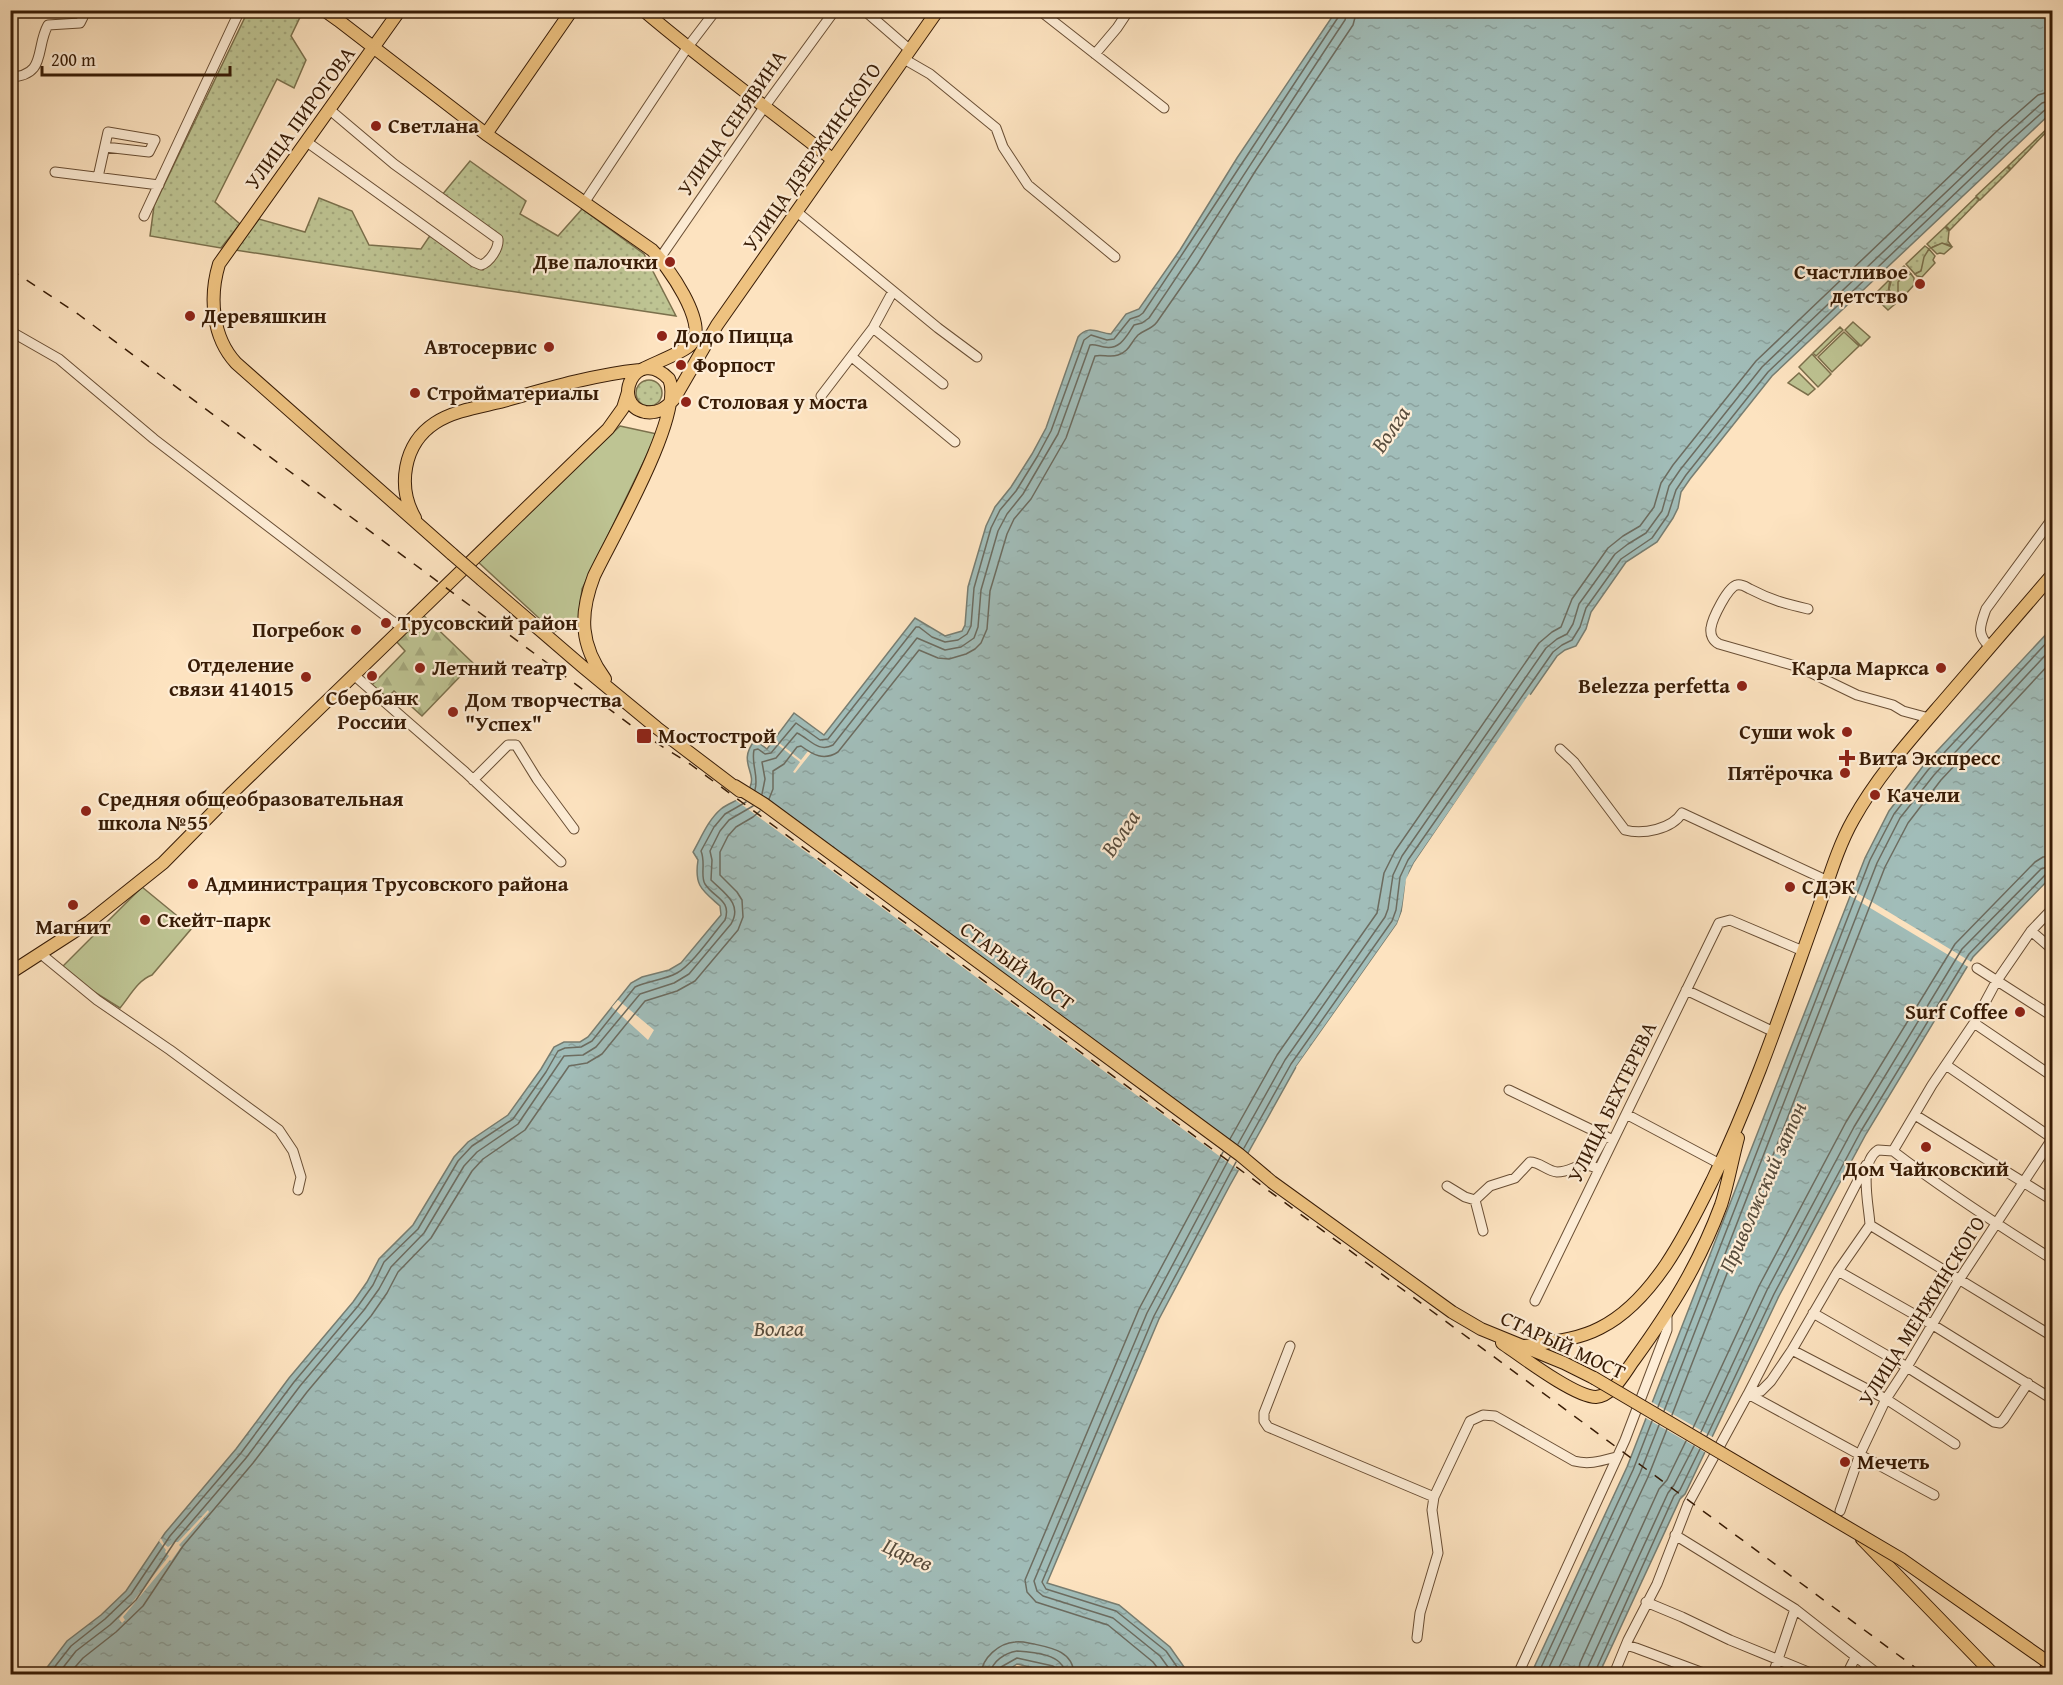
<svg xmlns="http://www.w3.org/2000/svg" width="2063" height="1685" font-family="'Gentium Book Plus',serif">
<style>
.grass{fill:url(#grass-dots);stroke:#7b704c;stroke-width:1.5}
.forest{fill:url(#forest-firs);stroke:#7b704c;stroke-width:1.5}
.park{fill:#bec493;stroke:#7b704c;stroke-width:1.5}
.water{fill:url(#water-ripples);stroke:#777d71;stroke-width:1.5}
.pier{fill:#fde3c0}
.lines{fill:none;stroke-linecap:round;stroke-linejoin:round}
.shore{stroke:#6c6c60;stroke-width:1.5}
.minor-casing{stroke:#694e34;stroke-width:11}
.major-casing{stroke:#381c06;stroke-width:14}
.minor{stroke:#feedd6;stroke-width:9}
.major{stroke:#eec280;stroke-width:12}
.rail{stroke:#381c06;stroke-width:1.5;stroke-dasharray:10 10;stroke-linecap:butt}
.major-bridge-casing{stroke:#381c06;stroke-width:14;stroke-linecap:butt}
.major-bridge{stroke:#eec280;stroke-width:12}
.poi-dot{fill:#8f2418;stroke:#feedd6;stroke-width:2}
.labels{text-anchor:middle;stroke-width:4.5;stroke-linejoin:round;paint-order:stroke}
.street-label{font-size:21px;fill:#381c06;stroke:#feedd6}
.poi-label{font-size:21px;font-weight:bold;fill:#381c06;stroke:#feedd6;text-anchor:start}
.water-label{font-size:22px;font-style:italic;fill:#584c3c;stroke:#feedd6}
</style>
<defs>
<pattern id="grass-dots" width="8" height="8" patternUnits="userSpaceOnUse" patternTransform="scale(1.5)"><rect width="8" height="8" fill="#bec493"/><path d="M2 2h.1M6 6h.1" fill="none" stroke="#a4a87d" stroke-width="1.8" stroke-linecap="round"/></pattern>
<pattern id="forest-firs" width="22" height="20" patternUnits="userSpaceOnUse" patternTransform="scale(1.5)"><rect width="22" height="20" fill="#bec493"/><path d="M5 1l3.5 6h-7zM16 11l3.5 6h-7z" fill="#a4a87d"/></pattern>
<pattern id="water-ripples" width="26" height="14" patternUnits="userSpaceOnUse" patternTransform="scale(1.5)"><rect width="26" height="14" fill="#a1bdb9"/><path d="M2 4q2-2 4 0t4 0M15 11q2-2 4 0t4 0" fill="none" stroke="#8ba29e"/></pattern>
</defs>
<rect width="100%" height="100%" fill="#fde3c0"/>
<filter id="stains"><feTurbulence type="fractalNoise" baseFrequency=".00333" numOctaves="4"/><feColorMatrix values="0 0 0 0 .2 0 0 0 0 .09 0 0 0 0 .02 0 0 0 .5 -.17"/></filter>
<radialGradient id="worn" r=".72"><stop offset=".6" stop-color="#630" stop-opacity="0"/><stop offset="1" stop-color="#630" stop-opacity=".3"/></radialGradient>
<path class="grass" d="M301,10L303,11L291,36L306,60L294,88L277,79L215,202L240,224L221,248L150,236L154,206L248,11Z
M2052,124V126L2011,169L2008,166Z
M470,161L526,201L520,214L558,236L582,209L644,254L676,316L235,250L259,219L305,232L319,198L352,211L369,245L421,249L431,234L483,270L500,244L437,201Z
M2007,167L2010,170L1980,200L1976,196Z
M1976,197L1979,200L1950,230L1946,226Z
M1945,227L1949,231L1948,241L1952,247C1946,242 1937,244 1931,248L1927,244Z
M1925,246L1929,249L1922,268L1921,271L1915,274L1906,264Z
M1904,266L1911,274L1905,275L1900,294L1902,296L1896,302L1889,289L1892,278Z
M1890,279L1888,293L1895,304L1888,310L1873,296Z
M1840,327L1843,330L1816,356L1813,353Z
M636 393a13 13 0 1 1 26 0a13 13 0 1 1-26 0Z"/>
<path class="forest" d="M423,615L473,663L422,716L394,691L386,699L372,685L405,651L396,641Z"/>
<path class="park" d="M1942,243L1952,247L1944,254L1940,253L1937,254L1931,248Z
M1929,249L1935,256L1933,260L1935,263L1922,277L1917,276L1915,274L1921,271L1924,257Z
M1911,274L1914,278V285L1903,297L1898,291V282L1905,275Z
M1853,322L1870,337L1861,346L1845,330Z
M1844,332L1859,346L1832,372L1818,357Z
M1812,354L1831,374L1818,387L1799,367Z
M1799,373L1815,389L1808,395L1788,383Z
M620,426L657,434L582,589L578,623L554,632L477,561Z
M142,887L192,928L152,975C138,980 130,996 120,1008L59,970Z"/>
<path class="water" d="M1336,11H2052V112L1772,376L1690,479L1681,492L1678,508L1673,518L1657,542L1626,562L1591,612L1586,629L1576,646L1565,650L1557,656L1414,863C1401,884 1407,904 1397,924L1296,1067L1229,1187L1159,1319L1047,1583L1119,1605L1170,1647L1189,1674H1060L1017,1664L1002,1674H42L67,1641L101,1615L126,1591L165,1533L236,1449L289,1378L353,1302L367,1282L379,1259L413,1225L454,1157L468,1142L508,1115L541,1069L554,1047L564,1042H580L588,1037L631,983L642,977L669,970L681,963L721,915L720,906C702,890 694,886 698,860L693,852C701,838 708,820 721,809C731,801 743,801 750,787C757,772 737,762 755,740L767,749L794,713L824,735L915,618L945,636L962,631L965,625L968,587L986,526L995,507L1011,487L1032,454L1046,428L1078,337C1088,324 1098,333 1111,334L1126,314L1139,309L1180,250L1237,158Z
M2052,628V876L1973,957L1866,1134L1779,1296L1685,1494L1680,1499L1599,1674H1531L1627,1467L1865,858L1889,811L1923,766Z"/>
<path class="pier" d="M1529,694L1532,696L1410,875L1405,912L1399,926L1298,1069L1296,1067L1397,924L1402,911L1406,879L1414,863Z
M774,739L801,760L808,751L811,753L795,773L793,772L800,762L773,741Z
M747,786L1250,1156L1241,1172L734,799L740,796Z
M1849,888L1973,963L1970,968L1847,894Z
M618,1000L654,1030L648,1040L612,1007Z
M1650,1401L1716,1439L1708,1454L1644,1417Z
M208,1510L209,1512L179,1545L181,1547L171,1561L170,1560L123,1617L125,1620L122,1623L119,1619L169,1556L165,1552L166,1550L159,1541L161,1538L164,1544L168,1547L175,1542H178Z"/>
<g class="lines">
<path class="shore" d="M755,790C759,776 751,764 754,750L758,749L765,754L771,753L796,723L820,740L828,739L916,627H919L932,637L945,642L958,640L967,634L971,626L974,588L991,528L1000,510L1016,491L1037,457L1051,431L1084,340L1091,335L1107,340L1114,339L1130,319L1139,316L1143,313C1209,215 1273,115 1339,16L1340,10
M762,794L765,779L762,762L776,758L797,733C810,739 818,753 833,745L917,638L945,650L961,647L974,638L978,627L981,590L998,531L1007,514L1023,494L1058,434L1090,345C1095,344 1098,346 1104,347C1120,350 1126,337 1134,325L1142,323L1149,318C1216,220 1279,119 1345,20L1348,10
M769,799L773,789V771L784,764L797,747L801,746C813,755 824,761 838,752L919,650L938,658L949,659L966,654L975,649L981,643L987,629L990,591L1007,534L1014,519L1031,499L1066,438L1095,356C1102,354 1110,358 1118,355C1129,352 1131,342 1138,335C1144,330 1152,329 1157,322L1198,263L1256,170L1353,25L1357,10
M1230,1139L1277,1055L1377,913L1384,873L1395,851L1539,643L1552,632L1561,627L1572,599L1608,548L1623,536L1640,526L1654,507L1661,483L1673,465L1756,361L1997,131L2038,95L2052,91
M1238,1144L1285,1060L1385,917L1388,909L1393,875L1402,856L1546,648L1557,639L1567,634L1573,624L1579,604L1615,554L1628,544L1646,533L1662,511L1669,486L1680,470L1762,367L2003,138L2042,103L2052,100
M1244,1148L1291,1064L1392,921L1396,910L1400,877L1408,860L1553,652L1562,645L1572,640L1580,627L1586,608L1621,559L1652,538L1668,515L1676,490L1686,475L1768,372L2008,143L2046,109L2052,108
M1658,1407L1870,860L1894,814L1928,770L2052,637
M1664,1411L1877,863L1900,818L1934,775L2052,648
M1672,1415L1885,867L1908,823L1941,780L2052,661
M1693,1428L1759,1286L1846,1122L1955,944L2035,862L2043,857L2052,856
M1701,1432L1767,1290L1854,1127L1962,949L2041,869L2052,865
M1707,1436L1774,1294L1861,1131L1969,954L2046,874L2052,873
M49,1674L71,1646L105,1619L131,1594L170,1536L241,1453L294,1382L358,1306L373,1285L384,1262L418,1229L458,1161L472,1146L513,1119L546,1072L558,1051L565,1048L581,1047L592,1041L635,987C648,981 664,980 677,973C692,965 713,934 725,920C732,900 714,898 705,884C700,876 706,863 701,851L714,827L725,814L746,802
M58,1674L76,1651L110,1625L136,1600L176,1540L246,1458L300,1386L364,1310L379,1289L391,1267L424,1233L464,1166L477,1152L518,1124L564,1056L583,1055L596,1047L640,994L674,983L689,974L731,924C743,904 724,893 711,880L712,860L710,851L720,831L729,820L753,806
M69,1674L83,1658L116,1632L143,1606L183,1546L253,1463L307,1392L371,1316L387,1293L398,1272L431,1238L472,1171L483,1159L525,1130L569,1066L587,1063L602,1054L645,1001L677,991L695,981L738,930L743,917L742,900L737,892L720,875V852L728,836L736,827L753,817L760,811
M981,1674C982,1658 999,1643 1015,1642C1022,1641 1028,1643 1034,1644C1053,1648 1073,1652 1074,1674
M990,1674C992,1661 1005,1653 1017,1651C1033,1652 1064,1654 1065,1674
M998,1674L1001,1667L1017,1658L1053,1666L1057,1669V1674
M1162,1674L1153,1662L1108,1625L1036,1602L1027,1592L1025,1580L1139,1309L1223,1152
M1173,1674L1160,1656L1113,1618L1043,1596L1037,1591L1034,1581L1147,1313L1230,1157
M1182,1674L1166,1651L1116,1611L1046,1589L1042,1582L1154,1316L1236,1162
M1538,1674L1633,1470L1652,1421
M1546,1674L1640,1473L1659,1425
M1556,1674L1648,1477L1667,1429
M1578,1674L1580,1663L1659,1489L1667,1480L1686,1441
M1587,1674L1588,1667L1668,1493L1674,1485L1694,1446
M1594,1674L1674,1496L1680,1490L1700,1449"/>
<defs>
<path id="minor" d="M864,10L910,50
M1039,10L1164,108
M1095,54L1117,28L1129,10
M904,59L930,74L996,128L1003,147L1028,185L1115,257
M10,77C47,76 35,48 48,25L80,23L83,17L82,10
M307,142L474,262L481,265C490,262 499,248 498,239L394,164L330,110
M55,172L159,185
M98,177L108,132L155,140L149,152L105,147
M584,203L687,48L716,10
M797,212L938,328L977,357
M144,216L240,10
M660,258L765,106L835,10
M873,328L943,384
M10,331L59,359L154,439L392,621L403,627
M852,357L955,442
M821,396L873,328L893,291
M1808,609C1786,604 1771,600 1750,589C1746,587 1742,584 1737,585C1728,586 1712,619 1711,628C1710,635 1713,641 1719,644L1799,667L1857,695L1893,705L1903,711L1929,718
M1990,647C1976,634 1980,626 1986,609L2052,519
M355,676L465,772L561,862
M1560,749L1574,762L1625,830C1643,835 1672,829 1682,813L1828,881
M473,780L508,745H516L537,779L574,829
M2031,931L2052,949
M41,954L97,1000L170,1050L279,1130L293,1151L301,1177L298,1190
M1977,968L2052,1016
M1686,990L1774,1032
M1974,1023L2052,1076
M1946,1065L2052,1138
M1509,1090L1613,1140
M1626,1114L1720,1164
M1915,1115L2052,1200
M1893,1151C1944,1190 1998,1225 2052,1259
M1589,1165L1605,1136
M1866,1165L1748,1394L1934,1495
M1447,1186L1465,1197L1475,1200L1490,1186L1515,1178L1530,1162C1540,1162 1547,1171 1557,1172C1575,1172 1577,1159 1599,1169
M1475,1200L1483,1231
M1870,1225L2052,1336
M1838,1271L1933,1325L2052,1399
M1535,1301L1719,923L1730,920L1803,951
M1813,1313L1907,1367L1994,1422L2000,1423L2004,1419L2028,1383
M1290,1346L1264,1413V1421L1268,1427L1434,1497
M1792,1350L1886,1399L1955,1444
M1840,1511L1860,1454L1886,1399L1907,1367L1957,1283L2052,1139
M1675,1535L1795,1609L1878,1674
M1646,1602L1682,1617L1730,1640L1813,1674
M1417,1638L1420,1613L1438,1553L1432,1510L1434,1497L1470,1421L1483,1415L1495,1416L1574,1461C1589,1465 1601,1461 1616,1457
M1626,1645L1636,1648L1706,1674
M1518,1674L1625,1440L1667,1330V1314
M1614,1674L1628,1640L1657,1584L1688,1504L1748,1394L1761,1391L1771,1381L1792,1350L1838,1271L1870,1225C1869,1205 1858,1163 1878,1150L1893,1151L1932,1085L1974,1023L1996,982L2031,931L2052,909
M1773,1674L1795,1609
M1847,1674L1855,1658"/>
<path id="major" d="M324,10L338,20L486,134L652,250C667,265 708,323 692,343C687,351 654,363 643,369
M400,10L219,264C209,297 212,337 236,363L452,554
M643,10C704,62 769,109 832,159
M486,134L572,10
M415,518C397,487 403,444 435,423C453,411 479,407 500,402C546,389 592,375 640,370
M482,580L583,667L657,728L740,791
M605,679C580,645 579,615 594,576C611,540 685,413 669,379C635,344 610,405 645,412C658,414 666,408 674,399L717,325L938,10
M735,786L764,804L1240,1155L1272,1182L1452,1312L1481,1329L1564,1363L1594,1378
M10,973L89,922L163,863L233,792L608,429L623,408L628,392
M1502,1343C1521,1356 1575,1397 1596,1397C1613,1396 1625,1372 1634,1360C1671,1309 1699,1264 1721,1205C1728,1184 1732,1160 1738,1138
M1524,1346C1550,1342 1577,1340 1600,1328C1654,1301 1688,1230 1713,1179C1754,1094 1784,1004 1816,915C1827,885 1837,848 1853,820C1877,777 1909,741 1941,704C1978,661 2015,618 2052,575
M1862,1539L1993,1674
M2044,1674L2052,1655"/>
</defs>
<use href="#minor" class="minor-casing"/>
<use href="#major" class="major-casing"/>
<use href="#minor" class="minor"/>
<use href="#major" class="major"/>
<path class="rail" d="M10,269L78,314L644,735L690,764L1924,1674"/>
<defs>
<path id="major-bridge" d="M452,554L482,580
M1594,1378L1901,1559L2052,1665"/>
</defs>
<use href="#major-bridge" class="major-bridge-casing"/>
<use href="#major-bridge" class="major-bridge"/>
</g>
<g class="poi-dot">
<circle cx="376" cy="126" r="6"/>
<circle cx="670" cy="262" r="6"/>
<circle cx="1920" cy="284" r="6"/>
<circle cx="190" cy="316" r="6"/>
<circle cx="662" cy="336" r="6"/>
<circle cx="549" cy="347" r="6"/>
<circle cx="681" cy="365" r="6"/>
<circle cx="415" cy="393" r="6"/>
<circle cx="686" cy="402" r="6"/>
<circle cx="386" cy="623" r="6"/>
<circle cx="356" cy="630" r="6"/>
<circle cx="420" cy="668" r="6"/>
<circle cx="1941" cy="668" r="6"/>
<circle cx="372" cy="676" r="6"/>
<circle cx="306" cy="677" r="6"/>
<circle cx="1742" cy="686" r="6"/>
<circle cx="453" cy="712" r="6"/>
<circle cx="1847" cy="732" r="6"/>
<rect x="636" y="728" width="16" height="16" rx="3"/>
<path d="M1844 749h6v6h6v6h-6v6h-6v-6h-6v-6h6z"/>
<circle cx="1845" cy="773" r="6"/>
<circle cx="1875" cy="795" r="6"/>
<circle cx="86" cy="811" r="6"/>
<circle cx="193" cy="884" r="6"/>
<circle cx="1790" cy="887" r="6"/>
<circle cx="73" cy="905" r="6"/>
<circle cx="145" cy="920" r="6"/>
<circle cx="2020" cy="1012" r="6"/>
<circle cx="1926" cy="1147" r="6"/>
<circle cx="1845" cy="1462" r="6"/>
</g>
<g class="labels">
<g class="street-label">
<text transform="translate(300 118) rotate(-54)" y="7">УЛИЦА ПИРОГОВА</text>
<text transform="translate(732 123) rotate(-55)" y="7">УЛИЦА СЕНЯВИНА</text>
<text transform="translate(812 157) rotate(-55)" y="7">УЛИЦА ДЗЕРЖИНСКОГО</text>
<text transform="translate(1017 966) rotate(36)" y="7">СТАРЫЙ МОСТ</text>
<text transform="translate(1612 1102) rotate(-64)" y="7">УЛИЦА БЕХТЕРЕВА</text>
<text transform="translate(1922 1311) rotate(-58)" y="7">УЛИЦА МЕНЖИНСКОГО</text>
<text transform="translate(1563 1345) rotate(25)" y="7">СТАРЫЙ МОСТ</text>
</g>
<g class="poi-label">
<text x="388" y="133">Светлана</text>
<text x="658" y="269" text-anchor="end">Две палочки</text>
<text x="1908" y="279" text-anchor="end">Счастливое<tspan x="1908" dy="24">детство</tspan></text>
<text x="202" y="323">Деревяшкин</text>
<text x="674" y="343">Додо Пицца</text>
<text x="537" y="354" text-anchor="end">Автосервис</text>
<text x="693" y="372">Форпост</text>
<text x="427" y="400">Стройматериалы</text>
<text x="698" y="409">Столовая у моста</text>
<text x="398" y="630">Трусовский район</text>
<text x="344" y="637" text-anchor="end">Погребок</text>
<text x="294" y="672" text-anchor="end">Отделение<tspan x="294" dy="24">связи 414015</tspan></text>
<text x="432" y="675">Летний театр</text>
<text x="1929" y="675" text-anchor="end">Карла Маркса</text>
<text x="1730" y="693" text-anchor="end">Belezza perfetta</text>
<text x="372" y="705" text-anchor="middle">Сбербанк<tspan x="372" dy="24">России</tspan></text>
<text x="465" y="707">Дом творчества<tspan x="465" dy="24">"Успех"</tspan></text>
<text x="1835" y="739" text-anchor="end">Суши wok</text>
<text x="658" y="743">Мостострой</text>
<text x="1859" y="765">Вита Экспресс</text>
<text x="1833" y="780" text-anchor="end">Пятёрочка</text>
<text x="1887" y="802">Качели</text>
<text x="98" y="806">Средняя общеобразовательная<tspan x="98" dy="24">школа №55</tspan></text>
<text x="205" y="891">Администрация Трусовского района</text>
<text x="1802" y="894">СДЭК</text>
<text x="157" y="927">Скейт-парк</text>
<text x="73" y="934" text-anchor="middle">Магнит</text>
<text x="2008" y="1019" text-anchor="end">Surf Coffee</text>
<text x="1926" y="1176" text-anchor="middle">Дом Чайковский</text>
<text x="1857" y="1469">Мечеть</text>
</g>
<g class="water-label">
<text transform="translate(1390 429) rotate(-56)" y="8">Волга</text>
<text transform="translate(1120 833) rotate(-56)" y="8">Волга</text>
<text transform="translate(1762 1187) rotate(-66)" y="8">Приволжский затон</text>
<text x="779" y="1336">Волга</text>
<text transform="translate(908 1554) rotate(24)" y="8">Царев</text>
</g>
</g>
<rect width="2063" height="1685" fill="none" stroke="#fde3c0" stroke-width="36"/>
<rect x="12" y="12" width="2039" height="1661" fill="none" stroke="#381c06" stroke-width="3"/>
<rect x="18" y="18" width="2027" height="1649" fill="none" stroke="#381c06" stroke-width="1.5"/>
<path d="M42 66v9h188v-9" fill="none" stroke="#381c06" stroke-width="3"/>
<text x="51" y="66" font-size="18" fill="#381c06" stroke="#feedd6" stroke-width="4.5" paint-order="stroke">200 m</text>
<rect width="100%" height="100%" filter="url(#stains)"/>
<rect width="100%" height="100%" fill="url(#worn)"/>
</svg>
